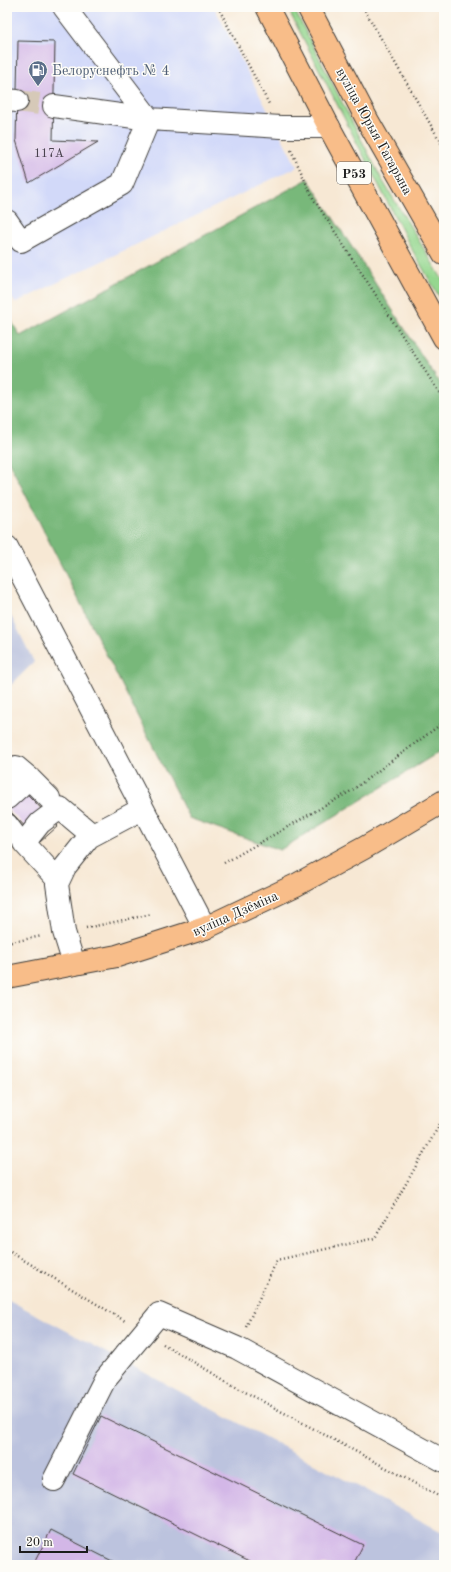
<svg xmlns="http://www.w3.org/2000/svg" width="451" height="1572" font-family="'Old Standard TT',serif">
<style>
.built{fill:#d2d9f9}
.industrial{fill:#bcc3de}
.green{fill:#95d78f;stroke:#587a56}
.forest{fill:#78b87a;stroke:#4a6a4b}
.building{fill:#d3b7e7}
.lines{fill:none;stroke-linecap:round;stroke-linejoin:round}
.minor-tunnel{stroke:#d6c9b8;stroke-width:22;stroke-dasharray:22 11;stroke-linecap:butt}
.minor-casing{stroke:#3d3b38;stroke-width:24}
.major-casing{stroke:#3d3b38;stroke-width:24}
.path{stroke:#3d3b38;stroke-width:2.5;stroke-dasharray:1 3;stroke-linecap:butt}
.minor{stroke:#fff;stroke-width:22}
.major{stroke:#f8bd89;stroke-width:22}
.labels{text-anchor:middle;stroke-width:3;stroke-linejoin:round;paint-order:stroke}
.number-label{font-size:12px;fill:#4a434f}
.shield{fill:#fdfcf7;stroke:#605f5e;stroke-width:1}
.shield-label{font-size:13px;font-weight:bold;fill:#1c1c1c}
.service-label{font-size:14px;fill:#4e5e75;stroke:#fdfcf7;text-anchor:start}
.street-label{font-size:14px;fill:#1c1c1c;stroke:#fdfcf7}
</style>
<rect width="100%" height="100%" fill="#fdfcf7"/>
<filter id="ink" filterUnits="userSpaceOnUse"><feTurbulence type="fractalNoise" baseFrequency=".025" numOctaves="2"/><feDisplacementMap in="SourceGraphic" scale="8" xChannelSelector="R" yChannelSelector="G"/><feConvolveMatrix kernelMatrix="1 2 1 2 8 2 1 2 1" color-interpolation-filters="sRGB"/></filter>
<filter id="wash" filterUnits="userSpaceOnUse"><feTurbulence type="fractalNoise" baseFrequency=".012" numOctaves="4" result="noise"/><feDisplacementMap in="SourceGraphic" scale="16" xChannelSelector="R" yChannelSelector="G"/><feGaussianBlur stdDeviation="0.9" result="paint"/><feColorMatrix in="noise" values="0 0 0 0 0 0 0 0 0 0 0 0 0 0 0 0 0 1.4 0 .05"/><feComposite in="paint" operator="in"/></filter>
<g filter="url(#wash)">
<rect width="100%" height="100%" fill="#f7e8d4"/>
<path class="built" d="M7,7H214L297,167L15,303L7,288Z"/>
<path class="industrial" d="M7,608L34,662L7,689Z
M7,1299L444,1533V1565H7Z"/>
<path class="green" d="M287,7H293L381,178L444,282V305L410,246Z"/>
<path class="forest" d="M308,179L444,390V749L280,850L189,818L7,458V313L20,336Z"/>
<g id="blocks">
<path class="building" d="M18,41L55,42L53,140L98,142L29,183L16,140Z
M7,773L58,826L40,842L7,808Z
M101,1416L363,1545L353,1565H258L73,1474Z
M51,1530L120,1565H33Z"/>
</g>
</g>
<g filter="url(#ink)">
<use href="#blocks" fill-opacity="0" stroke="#3d3b38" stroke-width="1"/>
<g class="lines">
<path class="minor-tunnel" d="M17,101L54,106"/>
<defs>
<path id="minor" d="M7,100L17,101
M54,106L149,119L281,127H329
M7,221L21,241L122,184L149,119L64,7
M7,547L205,928
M7,776L16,767L29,778
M7,798L29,778L49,798
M7,825L13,833
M58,880L24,843L40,823L60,808L92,835
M74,964L64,932L57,884L65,867L89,837L142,809
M54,1480L105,1379L159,1314L237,1348L444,1461"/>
<path id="major" d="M267,7L329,127L444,338
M308,7L369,123L444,254
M7,977L117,956L205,928L296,885L364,848L444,801"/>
</defs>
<use href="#minor" class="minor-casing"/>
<use href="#major" class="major-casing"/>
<path class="path" d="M218,7L269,104
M363,7L444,148
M291,150L313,198L444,400
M224,863L351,791L444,722
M86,928L152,914
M7,943L42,936
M7,1250L125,1321
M246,1327L277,1260L375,1238L444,1117
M163,1344L236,1387L444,1499"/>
<use href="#minor" class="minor"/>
<use href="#major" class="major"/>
</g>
</g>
<defs>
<symbol id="fuel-pin" viewBox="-11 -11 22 30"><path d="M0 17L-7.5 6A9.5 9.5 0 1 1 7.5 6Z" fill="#5c6f8a" stroke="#fdfcf7"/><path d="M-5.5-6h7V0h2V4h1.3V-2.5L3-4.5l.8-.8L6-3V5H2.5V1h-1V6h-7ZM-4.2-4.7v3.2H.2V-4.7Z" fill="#fff"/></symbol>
</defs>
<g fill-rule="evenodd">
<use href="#fuel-pin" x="27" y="59" width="22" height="30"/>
</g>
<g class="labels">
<g class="number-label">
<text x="49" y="157">117А</text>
</g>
<rect class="shield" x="337" y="162" width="34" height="22" rx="3"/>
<g class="shield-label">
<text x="354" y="178">Р53</text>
</g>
<g class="service-label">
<text x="52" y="75">Белоруснефть № 4</text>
</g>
<g class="street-label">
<text transform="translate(375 131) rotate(61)" y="5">вуліца Юрыя Гагарына</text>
<text transform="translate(235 913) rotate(-24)" y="5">вуліца Дзёміна</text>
</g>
</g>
<rect width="451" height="1572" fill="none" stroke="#fdfcf7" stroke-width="24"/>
<path d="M20 1546v6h67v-6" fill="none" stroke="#1c1c1c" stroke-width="2"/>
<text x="26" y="1546" font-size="12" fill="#1c1c1c" stroke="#fdfcf7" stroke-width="3" paint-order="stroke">20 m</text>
</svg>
